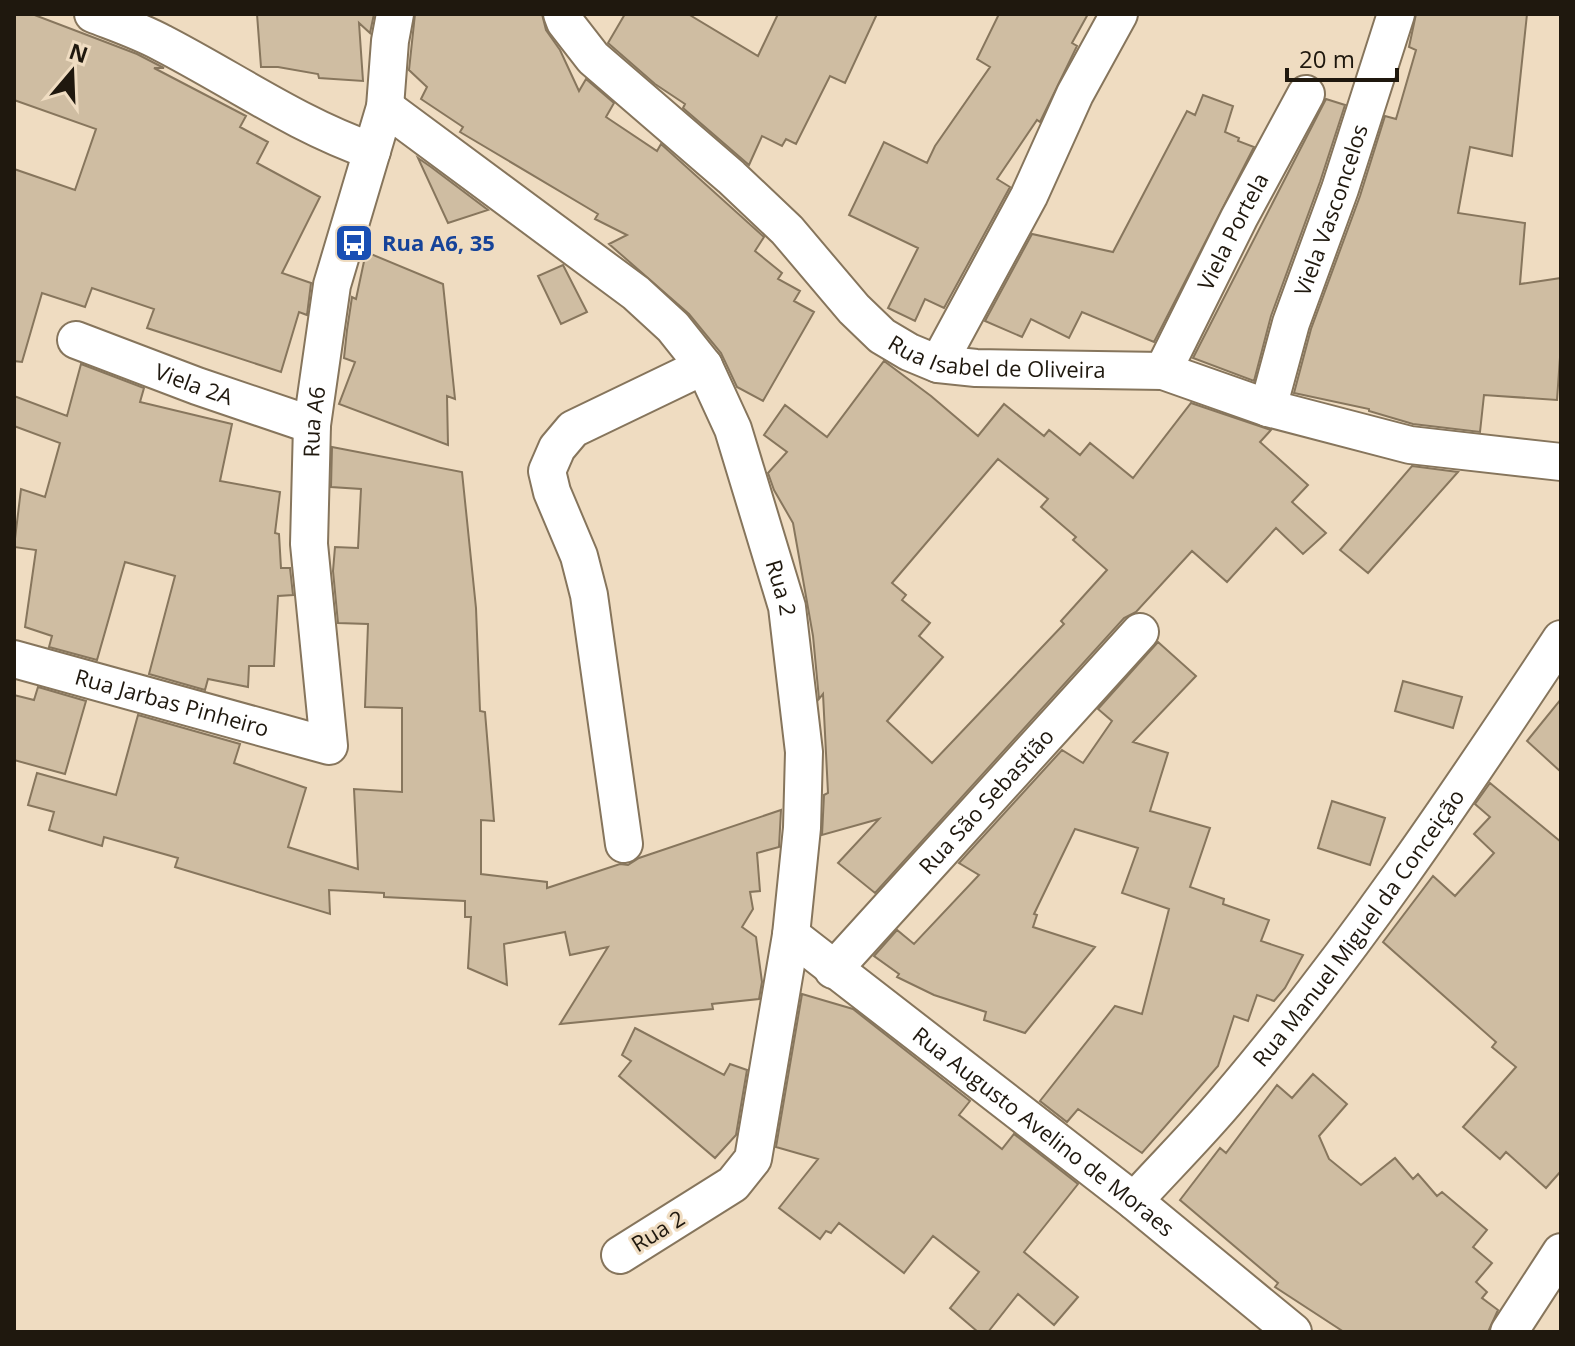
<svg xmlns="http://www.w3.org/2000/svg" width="1575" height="1346" font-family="'Open Sans',sans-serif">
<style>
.building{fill:#cfbda2;stroke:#87765d;stroke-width:2;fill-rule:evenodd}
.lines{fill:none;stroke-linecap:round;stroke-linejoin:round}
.minor-casing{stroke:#86755c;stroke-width:40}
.minor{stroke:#fff;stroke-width:36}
.labels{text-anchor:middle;stroke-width:6;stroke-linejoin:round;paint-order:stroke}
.street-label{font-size:22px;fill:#1f180e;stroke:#efdcc1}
.transit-label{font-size:22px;font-weight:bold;fill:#164399;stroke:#efdcc1;text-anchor:start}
</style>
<rect width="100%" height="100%" fill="#efdcc1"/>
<path class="building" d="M14,14H32L137,54L164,68H154L246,116L240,127L268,142L257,163L320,197L282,273L311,283L307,315L299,312L281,372L147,328L154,309L92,288L85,307L42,293L22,362L14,361V169L75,190L96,129L14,100Z
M257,14H374L370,33L359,23L363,81L319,78L318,74L278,67H261Z
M415,14H542L546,30L560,50L579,91L586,79L614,103L606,117L657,151L661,144L764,237L755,251L782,273L778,279L800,291L794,301L814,312L763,401L737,387L721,353L689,314L609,244L627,235L595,219L598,214L460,132L463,127L421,99L427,87L409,70Z
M625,14H688L758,56L778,14H877L845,83L830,76L796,144L786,139L782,146L762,136L749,165L683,108L685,104L655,84L608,43Z
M999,14H1088L1072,43L1077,46L1040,122L1037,120L997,179L1010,187L944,308L925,299L915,321L888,308L918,248L849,215L884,142L927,163L935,146L990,67L977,59Z
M1416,14H1527L1512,156L1470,147L1458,213L1525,223L1520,284L1561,278V343L1557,400L1484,395L1480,432L1413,424L1369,411V409L1294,393L1311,329L1360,196L1385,116L1396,119L1416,50L1409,47Z
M1203,95L1233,106L1225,132L1239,138L1238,141L1254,147L1154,342L1082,312L1069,338L1031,319L1022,337L985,321L1032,234L1113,252L1187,111L1195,115Z
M1326,99L1345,105L1320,182L1271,316L1254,381L1193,358Z
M418,158L431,167L488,210L448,223Z
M366,252L443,284L455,399L447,396L448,445L339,404L355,362L344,358L347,330L352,297L356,299Z
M563,265L587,312L561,324L538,276Z
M884,361L931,396L978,436L1004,404L1044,436L1049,430L1080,455L1090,443L1133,478L1191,403L1271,430L1260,442L1308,485L1292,502L1326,533L1303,554L1276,528L1227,582L1192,551L1136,612L1124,618L875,893L838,863L879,819L822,835L824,795L828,793L823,694L819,699L813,636L793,523L774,490L768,473L787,452L764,435L785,405L827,437ZM998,459L1048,499L1041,507L1076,537L1073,540L1107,570L1061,621L1064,624L932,763L887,721L943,657L919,636L930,623L902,600L906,595L892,583Z
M81,364L144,388L140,402L232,424L220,481L280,492L275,533L279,534L281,568H290L293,595L278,596L274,666H249L248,687L208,679L205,690L149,674L175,576L125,562L97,660L49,647L52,636L25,627L36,550L14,547L21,489L45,497L60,443L14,426V396L67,416Z
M332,447L462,472L476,608L480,711L485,712L494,821L481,820V874L547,882V888L620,864L628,865L639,858L781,810L779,847L757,853L760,891L750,892L753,909L742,927L756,937L762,982L759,999L712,1004L713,1009L560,1024L608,947L570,955L565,932L504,944L507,985L468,968L471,917H465V901L384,897V893L329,890L330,914L175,867L178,858L104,837L102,846L49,830L54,812L28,805L37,773L116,795L138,715L240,744L234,763L306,788L288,847L358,869L354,789L402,792V708L365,707L368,624L338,623L333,571L335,547L358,548L361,489L331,487Z
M1412,466L1458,472L1368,573L1340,550Z
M1158,642L1196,676L1133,742L1168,753L1150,811L1210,828L1190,887L1224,899L1223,904L1269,920L1261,941L1303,955L1285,988L1274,1001L1257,995L1248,1021L1234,1016L1218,1066L1142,1153L1078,1109L1067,1122L1040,1101L1115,1006L1142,1014L1169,909L1122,893L1138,848L1075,829L1034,914L1037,915L1033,927L1095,947L1025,1033L984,1020L986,1012L934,995L897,977L899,974L874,956L897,930L914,944L979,875L959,863L1062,750L1083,763L1112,721L1098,709Z
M1403,681L1462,697L1453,728L1395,711Z
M38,687L86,701L65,774L14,760V695L34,700Z
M1561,699V772L1527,741Z
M1490,783L1561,842V1171L1546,1188L1506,1152L1500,1159L1463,1127L1516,1067L1492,1047L1496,1042L1383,942L1433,876L1455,896L1494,853L1474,834L1490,817L1475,804Z
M1332,801L1385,818L1370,865L1318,848Z
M802,994L853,1009L970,1101L959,1115L1002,1149L1014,1134L1078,1184L1024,1252L1078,1297L1054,1325L1018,1294L988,1332H978L950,1308L979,1272L933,1236L904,1273L839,1223L831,1233L826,1231L820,1239L779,1208L818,1159L776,1147Z
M635,1028L724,1075L730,1064L747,1070L736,1135L715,1158L619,1076L631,1061L622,1055Z
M1313,1074L1347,1104L1319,1136L1329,1159L1361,1185L1395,1158L1413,1179L1418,1174L1437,1196L1442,1192L1487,1230L1473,1247L1492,1263L1476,1282L1487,1292L1482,1298L1498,1310L1488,1332H1344L1275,1287L1278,1283L1180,1200L1220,1148L1226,1153L1277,1085L1292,1098Z"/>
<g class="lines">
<defs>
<g id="minor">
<path d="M93,14C116,23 140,31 162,43C232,79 297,125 372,151"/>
<path id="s1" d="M562,14L565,22L593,58L731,177L787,230L854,309L882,336L909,352L938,364L976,368L1163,371L1268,408L1410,445L1561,462"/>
<path id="s2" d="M385,107L636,293L673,327L704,366L733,429L787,607L804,752L802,828L791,935L753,1159L733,1184L620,1255"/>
<path id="s3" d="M76,340L197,386L312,425"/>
<path d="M938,364L1029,196L1075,94L1119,14"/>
<path id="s4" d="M1163,371L1239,218L1306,94"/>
<path id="s5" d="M1268,408L1291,323L1340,189L1396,14"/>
<path id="s6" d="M14,659L329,746L309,544L312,425L332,285L385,107L390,41L395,14"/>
<path d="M624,844L589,595L579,556L552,492L547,471L557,448L573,429L704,366"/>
<path id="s7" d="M791,935L1134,1201L1293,1332"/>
<path id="s8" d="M833,970L1140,632"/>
<path id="s9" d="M1134,1201C1164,1168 1196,1136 1225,1102C1349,957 1456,798 1561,639"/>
<path d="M1509,1332L1561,1252"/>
</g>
</defs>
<use href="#minor" class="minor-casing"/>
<use href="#minor" class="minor"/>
</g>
<defs>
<symbol id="bus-square" viewBox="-11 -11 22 22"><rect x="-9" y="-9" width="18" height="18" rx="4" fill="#1a4fb4" stroke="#efdcc1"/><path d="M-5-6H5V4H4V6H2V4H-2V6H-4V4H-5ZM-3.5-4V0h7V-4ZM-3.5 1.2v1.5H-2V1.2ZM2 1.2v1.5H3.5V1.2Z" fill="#fff"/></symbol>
</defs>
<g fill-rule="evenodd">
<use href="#bus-square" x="332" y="221" width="44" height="44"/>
</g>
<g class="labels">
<g class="street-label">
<text dy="8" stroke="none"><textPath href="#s5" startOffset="208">Viela Vasconcelos</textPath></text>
<text dy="8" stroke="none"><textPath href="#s4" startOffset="156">Viela Portela</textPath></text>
<text dy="8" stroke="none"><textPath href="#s1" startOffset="576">Rua Isabel de Oliveira</textPath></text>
<text dy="8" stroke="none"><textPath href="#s3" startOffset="126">Viela 2A</textPath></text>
<text dy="8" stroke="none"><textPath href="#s6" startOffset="652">Rua A6</textPath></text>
<text dy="8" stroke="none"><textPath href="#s2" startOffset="648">Rua 2</textPath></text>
<text dy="8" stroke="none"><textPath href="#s6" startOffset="164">Rua Jarbas Pinheiro</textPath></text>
<text dy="8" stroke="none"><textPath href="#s8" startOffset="228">Rua São Sebastião</textPath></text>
<text dy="8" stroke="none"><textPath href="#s9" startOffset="354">Rua Manuel Miguel da Conceição</textPath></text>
<text dy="8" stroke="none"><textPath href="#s7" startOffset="320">Rua Augusto Avelino de Moraes</textPath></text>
<text transform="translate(658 1231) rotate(-32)" y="8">Rua 2</text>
</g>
<g class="transit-label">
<text x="382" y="251">Rua A6, 35</text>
</g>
</g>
<rect width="1575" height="1346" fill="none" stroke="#1f180e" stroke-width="32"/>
<g transform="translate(72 72) rotate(19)" stroke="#efdcc1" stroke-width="6" paint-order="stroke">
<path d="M0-6L14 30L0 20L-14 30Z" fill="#1f180e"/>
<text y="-12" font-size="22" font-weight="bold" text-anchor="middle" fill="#1f180e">N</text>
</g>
<path d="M1287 68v12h110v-12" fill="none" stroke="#1f180e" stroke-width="4"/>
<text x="1299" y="68" font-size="24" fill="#1f180e" stroke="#efdcc1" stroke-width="6" paint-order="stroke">20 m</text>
</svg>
